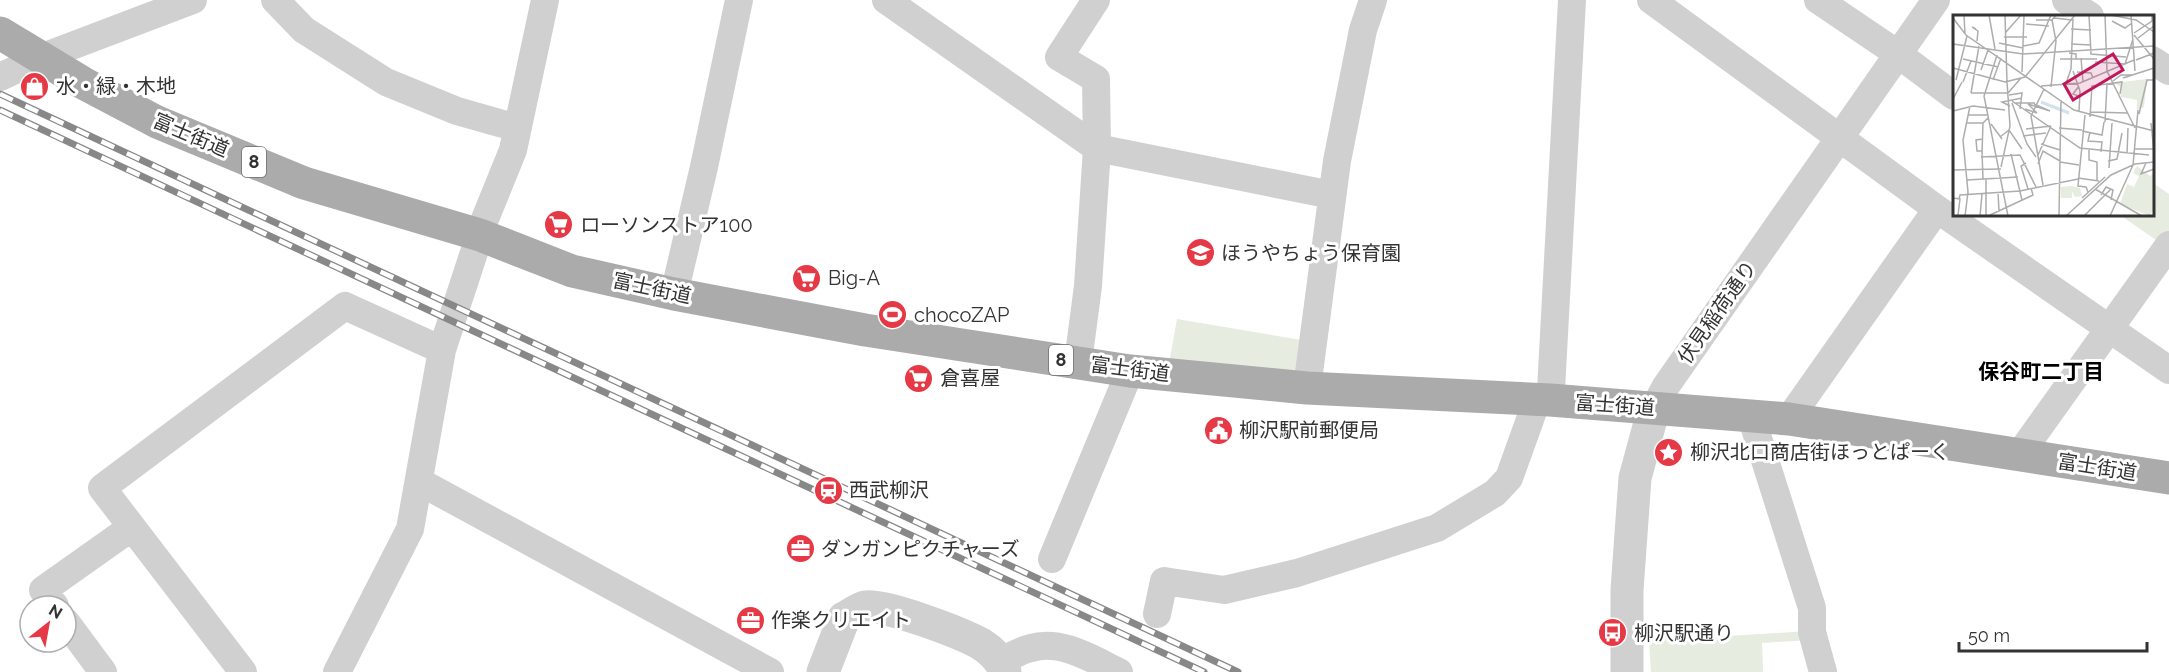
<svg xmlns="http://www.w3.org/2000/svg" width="2169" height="672" font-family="Raleway,'Noto Sans JP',sans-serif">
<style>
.green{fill:#e6ecdf}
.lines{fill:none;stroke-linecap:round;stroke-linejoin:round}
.minor{stroke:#d0d0d0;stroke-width:28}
.tertiary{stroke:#d0d0d0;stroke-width:33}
.primary{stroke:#ababab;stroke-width:33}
.rail-casing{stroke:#888;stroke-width:7}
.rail{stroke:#fff;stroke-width:4.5;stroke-dasharray:14;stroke-linecap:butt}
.labels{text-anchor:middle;stroke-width:6;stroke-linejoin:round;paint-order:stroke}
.shield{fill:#fff;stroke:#707070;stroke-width:1.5}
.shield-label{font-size:18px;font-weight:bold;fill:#333}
.poi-label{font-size:20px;fill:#333;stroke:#fff;text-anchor:start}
.street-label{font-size:20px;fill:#333;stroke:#fff}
.neighbourhood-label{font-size:21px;font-weight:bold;fill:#000;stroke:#fff}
.inset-river{fill:none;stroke:#cfe2ee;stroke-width:3}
.inset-road{fill:none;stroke:#adadad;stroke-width:1.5}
.view{fill:#c2185b;fill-opacity:0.15;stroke:#c2185b;stroke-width:3}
.inset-edge{fill:none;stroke:#333;stroke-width:3}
</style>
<rect width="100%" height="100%" fill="#fff"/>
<path class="green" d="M2153,183L2169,194V249L2120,215L2152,214Z
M1177,319L1313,342L1307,383L1168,369Z
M1808,631L1809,640L1762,643L1763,672H1651L1649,641Z"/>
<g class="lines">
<path class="minor" d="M275,0L304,30L386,82L457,111L517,128
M886,0L1097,148L1088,286L1078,362
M1096,0L1059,57L1096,79L1097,148L1332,195
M1651,0L1937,209L2169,370
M1818,0L1898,54L1954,96
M2066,0L2090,16
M2152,60L2169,71
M0,77L40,58L193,0
M674,294L704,167L739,0
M1307,388L1337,161L1363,30L1373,0
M1551,390L1572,0
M1654,408L1666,386L1936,0
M1751,416L1812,608V632L1823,672
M1789,419L1937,209
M2019,455L2169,245
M420,482L770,672
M1052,559L1130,371
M55,606L43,590L132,527
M1157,614L1164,581L1224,590L1297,573L1437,528L1495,493L1509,478L1537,400
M66,622L103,672
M1001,661C1010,657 1021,650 1031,648C1061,639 1092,659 1119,672
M243,672L102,488L345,306L442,350
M337,672L410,529L442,350L485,219L513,150L545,0"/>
<path class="tertiary" d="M823,672L844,618C850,615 859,608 865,607C886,604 961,633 981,644C992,651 1001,660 1005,672
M1627,672V590L1635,478L1654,408"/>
<path class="primary" d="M0,33L83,83L157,122L304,183L480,235L572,271L674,294L865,330L1130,371L1307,388L1550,400L1789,419L2169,478"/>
<defs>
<path id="rail" d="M0,94L1238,672
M0,110L1204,672"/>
</defs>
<use href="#rail" class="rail-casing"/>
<use href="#rail" class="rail"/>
</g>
<defs>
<symbol id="shop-disc" viewBox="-11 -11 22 22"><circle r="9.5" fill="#e63946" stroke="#fff"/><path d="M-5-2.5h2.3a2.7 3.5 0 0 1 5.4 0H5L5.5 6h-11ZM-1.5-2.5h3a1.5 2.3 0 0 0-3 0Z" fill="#fff"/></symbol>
<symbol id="supermarket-disc" viewBox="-11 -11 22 22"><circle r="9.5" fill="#e63946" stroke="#fff"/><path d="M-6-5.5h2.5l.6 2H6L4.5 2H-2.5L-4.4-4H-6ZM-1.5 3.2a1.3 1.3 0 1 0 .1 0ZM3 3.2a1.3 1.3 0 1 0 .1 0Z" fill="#fff"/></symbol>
<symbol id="school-disc" viewBox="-11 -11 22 22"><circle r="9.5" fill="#e63946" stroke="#fff"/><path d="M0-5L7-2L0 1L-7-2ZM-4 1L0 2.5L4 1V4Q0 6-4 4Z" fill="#fff"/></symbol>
<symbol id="stadium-disc" viewBox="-11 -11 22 22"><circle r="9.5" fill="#e63946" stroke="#fff"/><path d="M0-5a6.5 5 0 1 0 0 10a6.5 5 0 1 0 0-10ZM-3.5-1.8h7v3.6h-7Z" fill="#fff"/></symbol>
<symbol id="civic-disc" viewBox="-11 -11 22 22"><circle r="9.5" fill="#e63946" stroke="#fff"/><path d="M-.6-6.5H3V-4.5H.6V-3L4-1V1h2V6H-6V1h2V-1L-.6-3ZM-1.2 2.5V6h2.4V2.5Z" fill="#fff"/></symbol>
<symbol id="sight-disc" viewBox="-11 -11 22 22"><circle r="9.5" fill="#e63946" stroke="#fff"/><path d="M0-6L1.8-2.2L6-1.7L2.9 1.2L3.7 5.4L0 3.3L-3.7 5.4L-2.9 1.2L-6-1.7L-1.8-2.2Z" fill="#fff"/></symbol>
<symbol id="station-disc" viewBox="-11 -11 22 22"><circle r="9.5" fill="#e63946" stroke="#fff"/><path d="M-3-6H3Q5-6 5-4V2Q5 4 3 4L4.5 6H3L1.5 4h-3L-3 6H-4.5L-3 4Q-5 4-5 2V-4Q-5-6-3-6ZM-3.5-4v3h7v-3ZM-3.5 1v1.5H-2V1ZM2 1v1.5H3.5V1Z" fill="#fff"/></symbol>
<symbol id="office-disc" viewBox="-11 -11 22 22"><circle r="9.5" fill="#e63946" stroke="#fff"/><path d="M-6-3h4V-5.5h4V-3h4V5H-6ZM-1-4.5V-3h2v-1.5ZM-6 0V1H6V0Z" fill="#fff"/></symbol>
<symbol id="bus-disc" viewBox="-11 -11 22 22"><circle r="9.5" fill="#e63946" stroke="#fff"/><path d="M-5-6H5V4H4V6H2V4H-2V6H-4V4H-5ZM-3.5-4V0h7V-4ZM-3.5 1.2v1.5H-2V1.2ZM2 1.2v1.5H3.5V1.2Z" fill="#fff"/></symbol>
</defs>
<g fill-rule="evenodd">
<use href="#shop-disc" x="18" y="70" width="33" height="33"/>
<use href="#supermarket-disc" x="542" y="208" width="33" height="33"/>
<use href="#school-disc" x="1184" y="236" width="33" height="33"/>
<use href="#supermarket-disc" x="790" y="262" width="33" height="33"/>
<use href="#stadium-disc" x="876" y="298" width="33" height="33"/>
<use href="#supermarket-disc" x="902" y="362" width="33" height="33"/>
<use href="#civic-disc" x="1202" y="414" width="33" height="33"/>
<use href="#sight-disc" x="1652" y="436" width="33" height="33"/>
<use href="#station-disc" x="812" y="474" width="33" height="33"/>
<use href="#office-disc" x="784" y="532" width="33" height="33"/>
<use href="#office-disc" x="734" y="604" width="33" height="33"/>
<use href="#bus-disc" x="1596" y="616" width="33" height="33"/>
</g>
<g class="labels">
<g class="shield">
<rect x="242" y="147" width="24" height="30" rx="4.5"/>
<rect x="1049" y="345" width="24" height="30" rx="4.5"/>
</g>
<g class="shield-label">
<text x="254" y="168">8</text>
<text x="1061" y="366">8</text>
</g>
<g class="poi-label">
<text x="56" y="93">水・緑・木地</text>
<text x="580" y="232">ローソンストア100</text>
<text x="1221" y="260">ほうやちょう保育園</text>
<text x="828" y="285">Big-A</text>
<text x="914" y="322">chocoZAP</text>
<text x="940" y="385">倉喜屋</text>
<text x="1239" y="437">柳沢駅前郵便局</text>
<text x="1690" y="459">柳沢北口商店街ほっとぱーく</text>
<text x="849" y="497">西武柳沢</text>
<text x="821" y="556">ダンガンピクチャーズ</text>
<text x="771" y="627">作楽クリエイト</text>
<text x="1634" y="640">柳沢駅通り</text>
</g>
<g class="street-label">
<text transform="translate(191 135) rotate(23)" y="7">富士街道</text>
<text transform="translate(652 288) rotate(12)" y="7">富士街道</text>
<text transform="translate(1717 312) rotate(-55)" y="7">伏見稲荷通り</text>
<text transform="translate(1130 369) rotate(7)" y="7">富士街道</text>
<text transform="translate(1615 405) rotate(4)" y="7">富士街道</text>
<text transform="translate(2097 467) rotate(9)" y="7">富士街道</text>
</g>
<g class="neighbourhood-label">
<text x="2041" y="379">保谷町二丁目</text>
</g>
</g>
<g transform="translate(1953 15)">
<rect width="201" height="201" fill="#fff"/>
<path d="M194,64L191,92L184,95V85L168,82V72L161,68ZM184,151L197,161L201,158V193L197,201L167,189L174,169L181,172L186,161L180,158ZM118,171L127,173L129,181L122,182L119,176V183H108V172Z" fill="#e6ecdf"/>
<path class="inset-river" d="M88,87L116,98"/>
<path class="inset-road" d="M11,0L12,19M36,0L42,34M52,0L54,67M136,0L138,39L173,42M152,0L154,56L182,113M158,0L183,5L201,17M178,0L182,56M0,3L13,20L121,95L201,116M101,3L119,5M83,5H99L103,0M159,6L172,13L179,8M73,9L96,11M23,14L19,12L25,16L24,26M118,14L138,15M53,17L68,0M181,18L199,6V0M181,20L201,44M51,22H74M185,23L201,11M46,28L70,33M0,29L70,39L201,31M118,29L138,30M70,31L86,28L98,0M44,40L31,81L55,201M128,43L130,67M10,44L45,52M107,44H123V39L116,38M123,44H144M183,45L201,38M142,47L172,49L180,24M0,53L52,67L72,62L122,0M118,54L120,4M28,55L35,35M120,56L127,76L126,97M69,57L71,0M124,57L138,58L140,63M170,63L201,53M3,65L14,21M40,65L48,43M160,66L168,60H180M10,67L18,46M88,71L127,68L181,45M112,71L118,54M126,71L120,79L128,82M98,72L103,26L99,5M18,78H55L68,63M18,78L26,31M56,80L69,78L67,94M0,84L9,67M59,86L127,133L196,140M59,88L74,129L83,142M61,88H82M57,91L49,87L69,83M72,94L84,98L75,89L97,96L81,89M0,96L20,91L52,95M138,97L174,98M186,99L194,65H201M15,100H34M132,100L125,171L133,172L135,177M137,102L139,71L169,67L167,79M152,107L154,69M13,108H30L35,103M198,108L201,137M38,109L49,124M106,113L129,115M73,114L98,111M129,116L149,120L151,107M137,117L135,126L149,127L148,137M70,121L93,118M47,122L56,115L69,134M88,129L107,135M182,134H201M136,135V145L144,147V166M29,136H24L23,125L30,124M29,137L30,164M29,138L30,108M58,139L69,185M174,139L175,113M85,140L98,111M28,142L67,140L83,172M155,146L164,144L169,118M107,147L126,150M73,148L68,151L75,174M193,148L188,159L201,154M85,149L90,136L107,146M180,150L185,95M48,152L57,111L54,67M156,153L159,108M0,155L48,154M125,163L146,166M33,164V201M14,165L65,162M90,170L78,101L91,74M142,174L189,201M45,177L46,196M148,180L153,172L160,175L158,185M0,183L7,184L5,200M129,183L152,162M6,184L7,180L67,176L125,164M12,201L15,177L10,125L17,91M27,201L29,179M35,201L80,180L78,173M106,201L108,85M113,201L158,160L182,149L201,147M131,201L158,174M157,201L180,150"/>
<path class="view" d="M160,39L170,55L120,85L111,69Z"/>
<rect width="201" height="201" class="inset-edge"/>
</g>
<g transform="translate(48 624) rotate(31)"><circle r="28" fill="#ffffff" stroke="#adadad" stroke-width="1.5"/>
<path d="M0-4.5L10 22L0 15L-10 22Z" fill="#e63946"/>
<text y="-9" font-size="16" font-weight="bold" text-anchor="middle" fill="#333333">N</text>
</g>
<path d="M1959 642v9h188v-9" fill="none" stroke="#333333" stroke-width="3"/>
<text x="1968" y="642" font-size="18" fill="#333333" stroke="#ffffff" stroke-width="4.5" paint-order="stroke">50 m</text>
</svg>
